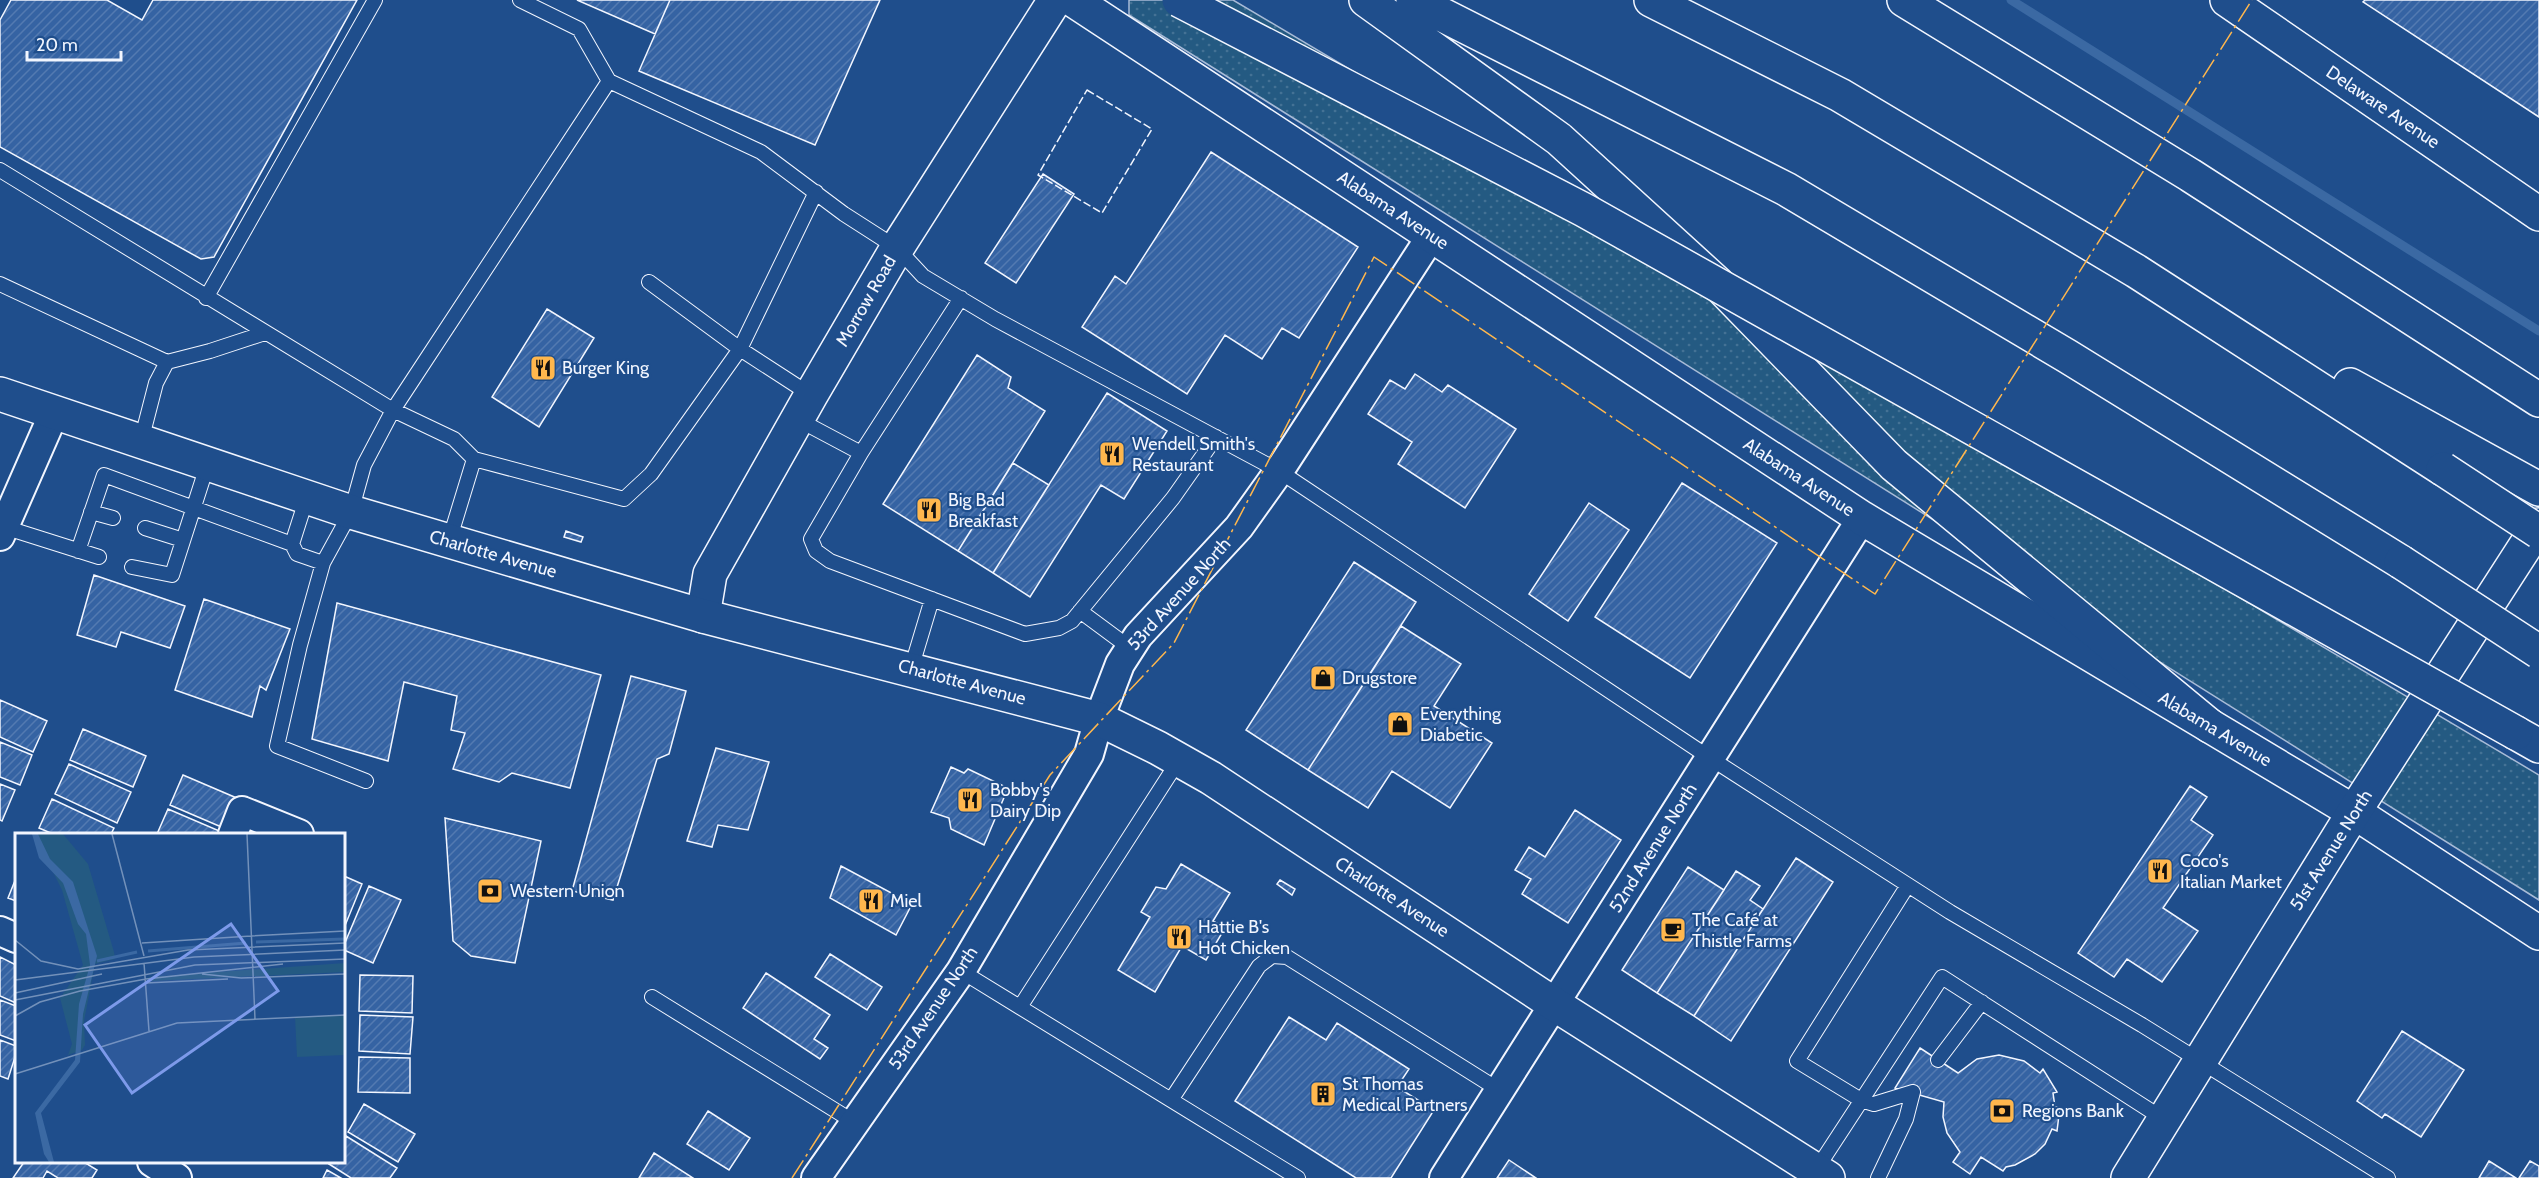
<svg xmlns="http://www.w3.org/2000/svg" width="2539" height="1178" font-family="Cabin,sans-serif">
<style>
.grass{fill:url(#grass-dots);stroke:#a8bbd7;stroke-width:1.5}
.lines{fill:none;stroke-linecap:round;stroke-linejoin:round}
.stream{stroke:#3b69a3;stroke-width:9}
.building{fill:url(#building-hatch);stroke:#f2f6ff;stroke-width:1.5}
.lane-casing{stroke:#f2f6ff;stroke-width:16}
.street-casing{stroke:#f2f6ff;stroke-width:32}
.secondary-casing{stroke:#f2f6ff;stroke-width:36}
.primary-casing{stroke:#f2f6ff;stroke-width:36}
.highway-casing{stroke:#f2f6ff;stroke-width:36}
.lane{stroke:#1f4e8c;stroke-width:14}
.street{stroke:#1f4e8c;stroke-width:28}
.secondary{stroke:#1f4e8c;stroke-width:33}
.primary{stroke:#1f4e8c;stroke-width:33}
.highway{stroke:#1f4e8c;stroke-width:33}
.highway-bridge-casing{stroke:#f2f6ff;stroke-width:36;stroke-linecap:butt}
.highway-bridge{stroke:#1f4e8c;stroke-width:33}
.fence{stroke:#f2f6ff;stroke-width:1.5;stroke-dasharray:8 3;stroke-linecap:butt}
.power{stroke:#ffb74d;stroke-width:1.5;stroke-dasharray:21 4.5 3 4.5;stroke-linecap:butt}
.labels{text-anchor:middle;stroke-width:4.5;stroke-linejoin:round;paint-order:stroke}
.street-label{font-size:18px;fill:#f2f6ff;stroke:#1f4e8c}
.poi-label{font-size:18px;fill:#f2f6ff;stroke:#1f4e8c;text-anchor:start}
.inset-river{fill:none;stroke:#3b69a3;stroke-width:3}
.inset-road{fill:none;stroke:#7391ba;stroke-width:1.5}
.view{fill:#7d9aea;fill-opacity:0.15;stroke:#7d9aea;stroke-width:3}
.inset-edge{fill:none;stroke:#f2f6ff;stroke-width:3}
</style>
<defs>
<pattern id="grass-dots" width="8" height="8" patternUnits="userSpaceOnUse" patternTransform="scale(1.5)"><rect width="8" height="8" fill="#245a82"/><path d="M2 2h.1M6 6h.1" fill="none" stroke="#447295" stroke-width="1.8" stroke-linecap="round"/></pattern>
<pattern id="building-hatch" width="6" height="6" patternUnits="userSpaceOnUse" patternTransform="scale(1.5)"><rect width="6" height="6" fill="#3563a3"/><path d="M-1 1l2-2M0 6l6-6M5 7l2-2" fill="none" stroke="#537ab1"/></pattern>
</defs>
<rect width="100%" height="100%" fill="#1f4e8c"/>
<path class="grass" d="M1129,0H1233L2539,775V900L1129,15Z"/>
<g class="lines">
<path class="stream" d="M2011,0L2539,331"/>
</g>
<path class="building" d="M11,0H107L142,20L153,0H357L214,257L201,259L0,147V20Z
M577,0H670L655,34Z
M670,0H880L815,145L639,71Z
M2365,0H2539V117L2363,2Z
M1211,152L1358,247L1299,338L1282,328L1262,359L1225,335L1187,394L1082,327L1115,276L1126,284Z
M1043,174L1074,194L1016,283L985,263Z
M547,309L594,338L539,427L492,397Z
M977,355L1011,377L1008,388L1045,411L958,551L883,504Z
M1415,374L1442,392L1448,385L1516,429L1465,508L1398,464L1412,442L1368,414L1390,380L1405,389Z
M1107,393L1167,431L1124,499L1101,485L1030,597L993,573Z
M1013,463L1049,485L993,573L958,551Z
M1682,483L1777,543L1690,678L1595,617Z
M1589,503L1629,530L1568,621L1529,594Z
M566,531L583,537L581,542L564,537Z
M1354,562L1416,602L1308,770L1246,730Z
M94,575L185,606L170,648L121,632L116,647L77,635Z
M204,599L290,629L266,690L260,686L252,717L175,690Z
M337,603L601,675L570,788L512,773L499,782L453,769L465,733L451,730L457,696L404,682L388,761L312,739Z
M1401,626L1461,664L1434,706L1492,743L1450,808L1392,771L1368,808L1308,770Z
M631,676L686,691L669,754L657,759L613,900L572,891Z
M0,700L47,721L33,752L0,737Z
M83,729L146,756L133,787L70,760Z
M0,742L32,755L20,785L0,777Z
M716,748L769,762L748,830L718,825L712,847L687,841Z
M69,764L131,792L117,823L55,794Z
M951,767L964,773L968,769L1008,788L984,845L951,829L949,818L931,812Z
M183,775L239,799L226,829L170,805Z
M0,784L15,790L2,821L0,820Z
M2190,786L2207,797L2191,820L2213,835L2163,908L2198,931L2162,982L2127,959L2114,977L2078,953Z
M52,799L114,828L111,834H53L39,828Z
M168,809L224,833L223,834H157Z
M1575,810L1621,840L1568,923L1522,894L1531,879L1515,870L1529,847L1545,857Z
M445,818L541,841L515,963L471,956L453,941Z
M1796,858L1833,882L1731,1041L1694,1016Z
M1181,864L1230,893L1213,921L1225,928L1206,960L1182,946L1155,992L1118,970L1150,917L1141,912L1156,887L1166,889Z
M841,866L912,904L896,935L830,898Z
M1688,867L1724,890L1657,993L1622,970Z
M1736,871L1760,886L1750,900L1763,909L1694,1016L1657,993Z
M344,876L362,884L344,928Z
M16,878V901L8,898Z
M1280,880L1295,889L1292,895L1277,884Z
M369,886L401,900L373,963L344,950V945Z
M830,954L882,987L867,1010L815,977Z
M0,957L16,965V1003L0,996Z
M766,973L830,1015L814,1039L828,1048L820,1059L743,1008Z
M360,975L413,976L412,1013L359,1011Z
M0,1000L16,1006V1041L0,1035Z
M360,1015L413,1017L410,1054L359,1051Z
M1289,1017L1326,1040L1337,1023L1409,1069L1397,1087L1434,1110L1391,1178H1356L1235,1101Z
M2402,1031L2464,1070L2421,1137L2385,1114L2382,1118L2357,1101Z
M0,1040L16,1046V1054L8,1079L0,1076Z
M1920,1048L1958,1073L1977,1059L1999,1055L2024,1061L2040,1073L2043,1069L2057,1092L2053,1093L2055,1107H2060L2057,1131L2052,1129L2045,1144L2035,1154L2015,1165L2006,1167L2003,1171L1981,1157L1970,1174L1953,1162L1960,1152L1947,1133L1943,1117L1944,1102L1895,1088Z
M359,1057L410,1058V1093L358,1092Z
M364,1104L415,1134L398,1162L348,1132Z
M708,1111L750,1138L729,1170L687,1144Z
M346,1136L397,1168L390,1178H351L329,1164L331,1162H344V1141Z
M654,1153L693,1178H639Z
M1509,1160L1536,1178H1497Z
M2489,1161L2516,1178H2479Z
M2530,1161L2539,1166V1178H2519Z
M24,1162H84L97,1170L92,1178H58L47,1171L43,1178H13Z
M327,1170L341,1178H323Z"/>
<g class="lines">
<defs>
<path id="lane" d="M520,0L579,29L609,81L761,152L844,214L897,248L923,276L995,319L1279,471L1710,758L1950,912L2142,1025L2388,1178
M0,170L393,410L609,81
M649,282L740,349L811,395
M0,284L167,362
M206,298L375,0
M961,298L861,453L811,539L816,551L830,561L1025,634L1059,628L1072,621L1173,498L1216,437
M797,419L861,453
M141,441L156,383L167,362L210,351L265,333
M91,512L113,518
M4,527L99,557
M145,528L183,540
M449,541L474,459L624,499L651,474L740,349L816,192
M292,544L297,554L323,563
M78,551L104,475L292,544L307,497
M132,567L172,575L208,463
M1080,611L1130,648
M911,669L932,599
M366,781L277,746L300,645L323,563L351,512L364,465L393,410L454,439L474,459
M1908,885L1797,1061L1861,1100L1874,1104L1913,1092
M961,971L1298,1178
M652,997L854,1122
M1020,1007L1179,760
M1938,1060L1982,1002
M1171,1100L1259,966L1272,956L1287,957L1499,1090
M1816,1170L1942,977L2165,1120
M1878,1178L1906,1119L1913,1092"/>
<path id="street" d="M0,536L54,413
M233,834L242,811L299,834
M0,931L16,938
M152,1162L177,1178
M816,1178L961,971L1089,754L1099,719L1120,664L1138,636L1239,527L1279,471L1432,235
M1444,1178L1862,518"/>
<path id="secondary" d="M1073,0L1862,518L2354,812L2539,933
M2227,0L2539,214
M703,616L710,574L811,395L897,248L1055,0"/>
<path id="primary" d="M0,394L351,512L703,616L1099,719L1158,748L1211,778L1554,1004L1828,1178
M2128,1178L2354,812L2539,525"/>
<path id="highway" d="M1366,0L1559,139L1717,283L1894,465L2210,726
M1413,0L1786,189L2067,356L2401,562
M1651,0L1840,95L2136,271L2443,469
M1904,0L2190,175L2539,400
M2350,385L2539,489
M2516,733L2539,746"/>
</defs>
<use href="#lane" class="lane-casing"/>
<use href="#street" class="street-casing"/>
<use href="#secondary" class="secondary-casing"/>
<use href="#primary" class="primary-casing"/>
<use href="#highway" class="highway-casing"/>
<use href="#lane" class="lane"/>
<use href="#street" class="street"/>
<use href="#secondary" class="secondary"/>
<use href="#primary" class="primary"/>
<use href="#highway" class="highway"/>
<defs>
<path id="highway-bridge" d="M1179,0L1584,210L2516,733
M2443,469L2539,532
M2401,562L2539,652"/>
</defs>
<use href="#highway-bridge" class="highway-bridge-casing"/>
<use href="#highway-bridge" class="highway-bridge"/>
<path class="fence" d="M1087,90L1152,129L1102,213L1038,175Z"/>
<path class="power" d="M792,1178L1050,775L1174,643L1374,257L1875,594L2252,0"/>
</g>
<defs>
<symbol id="restaurant-square" viewBox="-11 -11 22 22"><rect x="-9" y="-9" width="18" height="18" rx="4" fill="#ffb74d" stroke="#1f4e8c"/><path d="M-5-6h1v4h1v-4h1v4h1v-4h1v5L-1.5 .5V6h-2V.5L-5-1ZM5-6V6H3V1.5H1.5Q1.5-4 5-6Z" fill="#111"/></symbol>
<symbol id="shop-square" viewBox="-11 -11 22 22"><rect x="-9" y="-9" width="18" height="18" rx="4" fill="#ffb74d" stroke="#1f4e8c"/><path d="M-5-2.5h2.3a2.7 3.5 0 0 1 5.4 0H5L5.5 6h-11ZM-1.5-2.5h3a1.5 2.3 0 0 0-3 0Z" fill="#111"/></symbol>
<symbol id="bank-square" viewBox="-11 -11 22 22"><rect x="-9" y="-9" width="18" height="18" rx="4" fill="#ffb74d" stroke="#1f4e8c"/><path d="M-6-4H6V4H-6ZM0-2.3a2.3 2.3 0 1 0 0 4.6a2.3 2.3 0 1 0 0-4.6Z" fill="#111"/></symbol>
<symbol id="cafe-square" viewBox="-11 -11 22 22"><rect x="-9" y="-9" width="18" height="18" rx="4" fill="#ffb74d" stroke="#1f4e8c"/><path d="M-5.5-4.5H6V0H3Q3 3.5 0 3.5H-2.5Q-5.5 3.5-5.5 0ZM3-3.2v2h1.7v-2ZM-6 4.5H4V6H-6Z" fill="#111"/></symbol>
<symbol id="building-square" viewBox="-11 -11 22 22"><rect x="-9" y="-9" width="18" height="18" rx="4" fill="#ffb74d" stroke="#1f4e8c"/><path d="M-4-6H4V6H1V3H-1V6H-4ZM-2.5-4.3h1.7v1.8h-1.7ZM.8-4.3h1.7v1.8H.8ZM-2.5-1h1.7V.8h-1.7ZM.8-1h1.7V.8H.8Z" fill="#111"/></symbol>
</defs>
<g fill-rule="evenodd">
<use href="#restaurant-square" x="528" y="353" width="30" height="30"/>
<use href="#restaurant-square" x="1097" y="439" width="30" height="30"/>
<use href="#restaurant-square" x="914" y="495" width="30" height="30"/>
<use href="#shop-square" x="1308" y="663" width="30" height="30"/>
<use href="#shop-square" x="1385" y="709" width="30" height="30"/>
<use href="#restaurant-square" x="955" y="785" width="30" height="30"/>
<use href="#restaurant-square" x="2145" y="856" width="30" height="30"/>
<use href="#bank-square" x="475" y="876" width="30" height="30"/>
<use href="#restaurant-square" x="856" y="886" width="30" height="30"/>
<use href="#cafe-square" x="1658" y="915" width="30" height="30"/>
<use href="#restaurant-square" x="1164" y="922" width="30" height="30"/>
<use href="#building-square" x="1308" y="1079" width="30" height="30"/>
<use href="#bank-square" x="1987" y="1096" width="30" height="30"/>
</g>
<g class="labels">
<g class="street-label">
<text transform="translate(2383 107) rotate(34)" y="6">Delaware Avenue</text>
<text transform="translate(1393 210) rotate(33)" y="6">Alabama Avenue</text>
<text transform="translate(866 301) rotate(-60)" y="6">Morrow Road</text>
<text transform="translate(1799 477) rotate(33)" y="6">Alabama Avenue</text>
<text transform="translate(493 554) rotate(16)" y="6">Charlotte Avenue</text>
<text transform="translate(1179 594) rotate(-48)" y="6">53rd Avenue North</text>
<text transform="translate(962 682) rotate(15)" y="6">Charlotte Avenue</text>
<text transform="translate(2215 729) rotate(31)" y="6">Alabama Avenue</text>
<text transform="translate(1653 848) rotate(-58)" y="6">52nd Avenue North</text>
<text transform="translate(2331 850) rotate(-58)" y="6">51st Avenue North</text>
<text transform="translate(1392 897) rotate(33)" y="6">Charlotte Avenue</text>
<text transform="translate(933 1008) rotate(-56)" y="6">53rd Avenue North</text>
</g>
<g class="poi-label">
<text x="562" y="374">Burger King</text>
<text x="1132" y="450">Wendell Smith's<tspan x="1132" dy="21">Restaurant</tspan></text>
<text x="948" y="506">Big Bad<tspan x="948" dy="21">Breakfast</tspan></text>
<text x="1342" y="684">Drugstore</text>
<text x="1420" y="720">Everything<tspan x="1420" dy="21">Diabetic</tspan></text>
<text x="990" y="796">Bobby's<tspan x="990" dy="21">Dairy Dip</tspan></text>
<text x="2180" y="867">Coco's<tspan x="2180" dy="21">Italian Market</tspan></text>
<text x="510" y="897">Western Union</text>
<text x="890" y="907">Miel</text>
<text x="1692" y="926">The Café at<tspan x="1692" dy="21">Thistle Farms</tspan></text>
<text x="1198" y="933">Hattie B's<tspan x="1198" dy="21">Hot Chicken</tspan></text>
<text x="1342" y="1090">St Thomas<tspan x="1342" dy="21">Medical Partners</tspan></text>
<text x="2022" y="1117">Regions Bank</text>
</g>
</g>
<g transform="translate(15 833)">
<rect width="330" height="330" fill="#1f4e8c"/>
<path d="M330,130V139L135,148L133,144Z" fill="#245a82"/>
<path d="M19,1H48L73,31L99,119L100,126L80,131L69,188L70,212L67,217L53,222L57,211L45,165L68,132L47,57ZM330,182V222L282,224L280,184Z" fill="#245a82"/>
<path d="M17,1H23L35,26L58,49L82,123L68,181L65,229L26,280L39,329H34L29,321L20,280L60,227L64,171L75,132L71,101L63,91L48,50L24,25Z" fill="#3b69a3"/>
<path class="inset-river" d="M241,109L330,106M133,118L231,110M82,128L122,119"/>
<path class="inset-road" d="M97,1L129,123M232,1L240,186M236,103L330,98M0,107L26,128L63,136L173,117L330,110M127,110L236,103M129,130L134,198M187,141L226,145M226,145L330,141M0,147L179,124L330,117M131,150L213,146M0,160L87,141M0,167L180,132L330,126M0,183L25,169L65,158L131,146L268,131M0,241L162,190L330,182"/>
<path class="view" d="M216,91L263,158L117,260L70,192Z"/>
<rect width="330" height="330" class="inset-edge"/>
</g>
<path d="M27 51v9h94v-9" fill="none" stroke="#f2f6ff" stroke-width="3"/>
<text x="36" y="51" font-size="18" fill="#f2f6ff" stroke="#1f4e8c" stroke-width="4.5" paint-order="stroke">20 m</text>
</svg>
